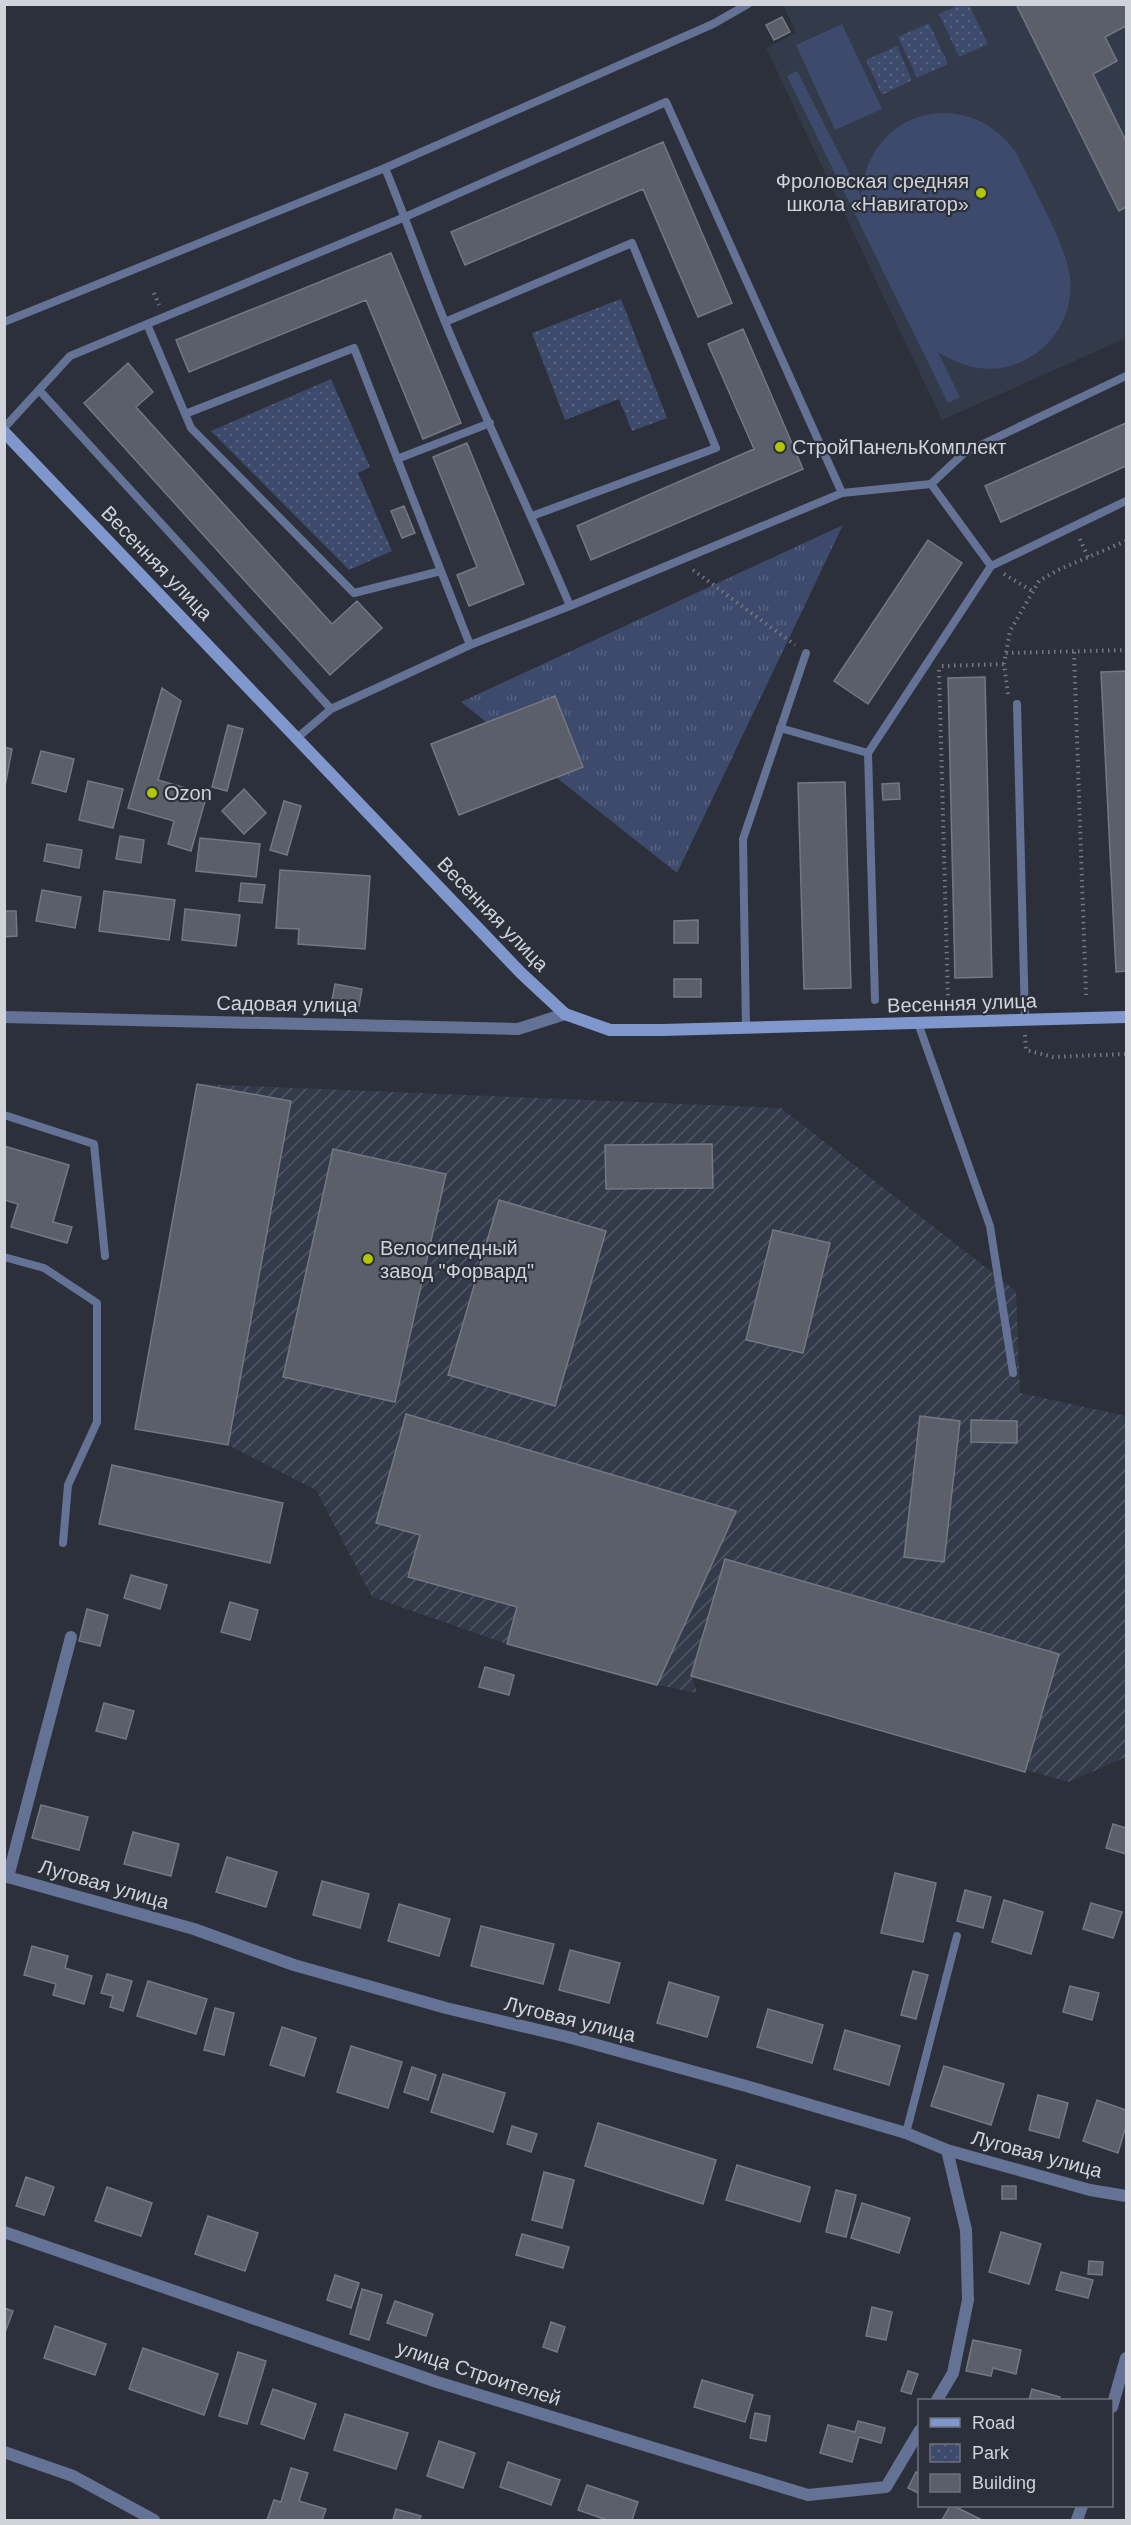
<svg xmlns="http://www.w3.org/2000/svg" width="1131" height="2525" font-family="Arial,sans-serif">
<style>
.built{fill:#333a49}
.industrial{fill:url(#industrial-furrows)}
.grass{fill:url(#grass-tufts)}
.park{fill:url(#park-dots)}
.pitch{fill:#3d4a6c}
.building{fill:#5a5f6a;stroke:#737883;stroke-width:1.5}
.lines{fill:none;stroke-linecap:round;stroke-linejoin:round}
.path{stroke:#747881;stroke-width:4;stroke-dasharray:1.5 4.5;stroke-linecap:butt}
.lane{stroke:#647295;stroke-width:8}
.street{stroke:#647295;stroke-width:12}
.secondary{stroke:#8097ce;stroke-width:12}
.poi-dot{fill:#b1c500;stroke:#2c303a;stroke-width:2}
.labels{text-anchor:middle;stroke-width:4.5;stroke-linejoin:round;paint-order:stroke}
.poi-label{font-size:20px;fill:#d0d3da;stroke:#2c303a;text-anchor:start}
.street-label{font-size:20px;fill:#d0d3da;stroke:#2c303a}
</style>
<defs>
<pattern id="industrial-furrows" width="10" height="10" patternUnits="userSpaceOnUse" patternTransform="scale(1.5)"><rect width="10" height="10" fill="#333a49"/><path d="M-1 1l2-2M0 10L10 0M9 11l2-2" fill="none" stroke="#505663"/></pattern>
<pattern id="grass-tufts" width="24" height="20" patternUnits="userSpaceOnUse" patternTransform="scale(1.5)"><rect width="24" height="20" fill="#3d4a6c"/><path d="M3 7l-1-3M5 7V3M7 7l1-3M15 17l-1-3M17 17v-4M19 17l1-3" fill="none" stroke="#586380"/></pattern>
<pattern id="park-dots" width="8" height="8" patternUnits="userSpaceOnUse" patternTransform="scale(1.5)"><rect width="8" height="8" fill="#3d4a6c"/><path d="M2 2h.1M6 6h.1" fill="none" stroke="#586380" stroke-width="1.8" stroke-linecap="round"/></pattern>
</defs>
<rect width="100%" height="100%" fill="#2c303a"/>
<path class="built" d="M788,5H1126V338L942,420L766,48L796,33L784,7Z"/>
<path class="industrial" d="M197,1084L781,1108L1016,1291L1020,1393L1126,1416V1757L1069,1782L692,1677L697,1693L657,1685L507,1644L372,1597L316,1490L228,1445L135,1429Z"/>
<path class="grass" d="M843,525L677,873L461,702Z"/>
<path class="park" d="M958,5H969L988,44L959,57L939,14Z
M929,23L948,64L917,78L898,37Z
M897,46L912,80L882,95L866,60Z
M621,299L667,418L632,431L619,399L565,420L532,333Z
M331,379L370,467L358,473L392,551L349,570L211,431Z"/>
<path class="pitch" d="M842,24L882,109L835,130L796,45Z
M797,71L861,196C863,183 865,169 872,157C904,98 981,100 1017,154C1032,187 1060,233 1068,267C1078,306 1057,346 1021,362C993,375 963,368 938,352L960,397L948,403L787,76Z"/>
<path class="building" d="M1016,4H1126V26L1105,37L1117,61L1093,74L1126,141V207L1119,211Z
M782,17L790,32L774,40L766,25Z
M663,142L732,303L698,317L643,189L465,265L451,232Z
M391,253L461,423L423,439L366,300L189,372L176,340Z
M743,329L803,469L591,560L577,526L754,449L708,344Z
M128,363L153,392L136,407L332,624L357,601L382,628L330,675L84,403Z
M1126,423V466L1001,522L985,486Z
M467,443L524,584L469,606L457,575L477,567L433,457Z
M404,506L415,533L402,538L391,511Z
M928,540L962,563L868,704L834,681Z
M1126,671V971L1116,972L1101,672Z
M985,677L992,977L955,978L948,678Z
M162,688L181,701L158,780L207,794L191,851L168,844L174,821L128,808Z
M555,696L583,767L459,815L431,744Z
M228,725L243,729L227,791L212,787Z
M4,747L12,749L5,786L4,785Z
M41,751L74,759L66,792L32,783Z
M88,781L123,789L113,828L79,820Z
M845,782L851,988L804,989L798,783Z
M899,783L900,799L883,800L882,784Z
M244,789L266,813L244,834L222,811Z
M284,801L301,806L287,855L270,850Z
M120,836L144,840L141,863L116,859Z
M200,838L260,844L256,877L196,871Z
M47,844L82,850L79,868L44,861Z
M280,870L370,876L365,949L298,944L299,929L276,928Z
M241,883L265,885L262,903L239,901Z
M42,890L81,897L75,928L36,921Z
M104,891L175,900L169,940L99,931Z
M185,909L240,915L236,946L182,940Z
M4,911H16L17,936L4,937Z
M698,920V943H674V921Z
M674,979H701V997H674Z
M335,984L362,989L359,1006L332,1000Z
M197,1084L291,1101L228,1445L135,1429Z
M712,1144L713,1188L606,1189L605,1145Z
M4,1146L69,1165L53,1222L72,1227L67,1243L11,1227L18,1204L4,1200Z
M333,1149L446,1174L395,1402L283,1377Z
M499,1200L606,1231L555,1406L448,1375Z
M773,1230L830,1243L803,1353L746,1340Z
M406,1414L736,1511L657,1685L507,1644L517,1607L408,1577L420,1535L376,1523Z
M920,1416L960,1421L944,1562L904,1557Z
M971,1420L1017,1421V1443L971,1442Z
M112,1465L283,1503L270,1563L99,1524Z
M725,1559L1059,1654L1025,1772L691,1676Z
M131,1575L167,1585L160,1609L124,1598Z
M230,1602L258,1610L250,1640L221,1632Z
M87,1609L108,1615L100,1646L79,1641Z
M485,1667L514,1675L509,1695L479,1687Z
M104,1703L134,1711L126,1739L96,1731Z
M41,1805L88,1817L79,1850L32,1838Z
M1113,1824L1126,1828V1854L1106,1848Z
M133,1832L179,1844L171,1876L124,1864Z
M227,1857L277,1872L266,1907L216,1892Z
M895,1873L936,1883L923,1942L881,1933Z
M322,1881L369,1894L360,1928L313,1915Z
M965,1890L991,1897L983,1928L957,1921Z
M1004,1900L1043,1912L1031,1954L992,1942Z
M1091,1903L1122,1912L1113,1938L1083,1929Z
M399,1904L450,1919L439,1956L388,1941Z
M481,1926L554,1944L543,1984L471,1966Z
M32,1946L68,1956L65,1968L92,1976L84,2004L53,1995L56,1984L24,1975Z
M570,1950L620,1963L609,2003L559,1990Z
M913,1971L928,1975L916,2019L901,2015Z
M107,1974L132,1981L123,2011L110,2007L113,1996L101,1993Z
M148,1981L207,1999L196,2034L137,2016Z
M669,1982L719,1997L707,2037L657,2023Z
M1070,1986L1099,1993L1092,2020L1063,2012Z
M215,2008L234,2013L224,2055L204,2050Z
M768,2009L823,2025L812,2063L757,2047Z
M282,2027L316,2038L304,2076L270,2065Z
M845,2030L900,2046L889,2085L834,2069Z
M351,2046L402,2062L388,2108L337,2092Z
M944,2066L1004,2084L991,2125L931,2106Z
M412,2067L436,2075L428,2100L404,2092Z
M443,2074L505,2093L493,2132L431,2112Z
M1038,2095L1068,2103L1059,2138L1029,2130Z
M1097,2100L1126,2110V2126L1118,2153L1083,2141Z
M598,2123L716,2160L703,2204L585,2166Z
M512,2126L537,2134L531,2152L507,2144Z
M737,2165L810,2187L800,2222L726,2200Z
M544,2172L574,2180L562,2228L532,2220Z
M26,2177L54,2187L44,2215L16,2206Z
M1002,2186H1016V2199H1002Z
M107,2187L152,2203L141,2236L95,2221Z
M836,2190L856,2195L846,2237L826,2232Z
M862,2203L910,2218L899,2253L851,2238Z
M208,2216L258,2233L245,2271L195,2254Z
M1001,2232L1041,2244L1029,2284L989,2272Z
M522,2234L569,2247L563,2268L516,2255Z
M1089,2261L1103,2262L1102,2275L1088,2274Z
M1061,2272L1093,2280L1088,2298L1056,2290Z
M335,2275L359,2283L351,2308L327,2300Z
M362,2289L382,2295L369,2340L350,2334Z
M395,2301L433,2314L426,2336L387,2323Z
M872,2307L892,2312L886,2340L866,2336Z
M4,2308L13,2311L4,2335Z
M551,2322L565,2327L557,2352L543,2347Z
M55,2326L106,2344L95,2375L44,2358Z
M973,2340L1021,2350L1016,2374L993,2368L991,2376L966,2371Z
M143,2348L218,2374L204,2415L129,2389Z
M238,2352L266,2361L247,2424L219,2416Z
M908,2371L918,2374L911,2394L901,2391Z
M702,2380L753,2395L745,2422L694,2407Z
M273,2389L316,2404L304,2439L261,2424Z
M1032,2389L1060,2397L1059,2400H1029Z
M755,2413L770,2416L766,2441L750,2438Z
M345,2414L408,2433L396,2469L334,2450Z
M858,2421L885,2428L881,2443L859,2437L852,2462L820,2453L828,2425L855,2432Z
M439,2441L475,2453L463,2488L427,2476Z
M508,2462L560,2480L551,2505L500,2487Z
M291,2468L308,2473L299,2501L326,2509L322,2520H267L274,2500L281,2502Z
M916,2472L920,2474V2494L908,2488Z
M587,2485L638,2502L632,2520H607L578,2510Z
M950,2506H954L982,2520H942Z
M396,2509L421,2516L419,2520H393Z"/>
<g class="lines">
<path class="path" d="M154,293L159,305
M1080,539L1088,557
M693,570L795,645
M1004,574L1032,591
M1074,652L1086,995
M1006,653L1126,650
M942,666L1004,664
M939,670L948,999
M1008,694L1004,664L1010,631L1039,581L1058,570L1126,541
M1025,1035L1026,1050L1053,1057L1126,1054"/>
<path class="lane" d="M4,322L385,168L713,24L748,4
M445,322L632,243L716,448L532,516
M147,324L191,428L354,593L441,571L354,348L185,414
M39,390L331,709
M4,428L70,356L405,217L666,102L842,493L570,606C530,511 484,417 445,322C424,271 406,219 385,168
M397,459L490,423
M931,484L991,566L1126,501
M842,493L931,484L964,453L1126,376
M441,571L470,645
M1017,704L1025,1020
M780,728L868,753L991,566
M297,738L331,709L470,645L570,606
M868,753L875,1000
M918,1023L990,1226L1013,1373
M746,1028L743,839L806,653
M4,1115L94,1144L105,1256
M4,1257L44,1268L97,1303V1422L68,1485L63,1543
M906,2133L957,1936"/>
<path class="street" d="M4,1017L518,1029L565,1014
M4,1876L194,1929L294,1965L446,2008L568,2037L746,2086L906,2133L947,2150L1090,2190L1126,2196
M8,1877L71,1637
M4,2232L437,2382L808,2495L886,2487L920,2430
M937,2400L953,2373L968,2300L966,2230L947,2150
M1112,2407L1126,2358
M4,2452L73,2476L154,2520
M1077,2520L1082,2506"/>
<path class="secondary" d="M4,432L521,973L565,1014L610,1030H662L1126,1017"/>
</g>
<g class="poi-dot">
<circle cx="981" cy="193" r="6"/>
<circle cx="780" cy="447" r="6"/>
<circle cx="152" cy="793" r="6"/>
<circle cx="368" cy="1259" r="6"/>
</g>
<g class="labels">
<g class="poi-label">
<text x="969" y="188" text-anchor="end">Фроловская средняя<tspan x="969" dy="23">школа «Навигатор»</tspan></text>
<text x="792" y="454">СтройПанельКомплект</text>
<text x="164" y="800">Ozon</text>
<text x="380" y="1255">Велосипедный<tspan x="380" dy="23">завод "Форвард"</tspan></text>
</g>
<g class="street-label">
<text transform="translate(157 563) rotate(46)" y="7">Весенняя улица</text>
<text transform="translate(493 914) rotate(46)" y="7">Весенняя улица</text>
<text transform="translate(962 1003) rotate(-2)" y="7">Весенняя улица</text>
<text transform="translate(287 1004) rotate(1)" y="7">Садовая улица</text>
<text transform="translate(104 1884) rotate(16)" y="7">Луговая улица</text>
<text transform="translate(570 2019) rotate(14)" y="7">Луговая улица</text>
<text transform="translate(1037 2154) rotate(15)" y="7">Луговая улица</text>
<text transform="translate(479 2373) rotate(18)" y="7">улица Строителей</text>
</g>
</g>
<rect width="1131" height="2525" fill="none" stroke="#d0d3da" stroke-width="12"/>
<rect x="918" y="2399" width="195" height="108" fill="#2c303a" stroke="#6e717a" stroke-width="1.5"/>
<rect x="930" y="2418" width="30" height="9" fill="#8097ce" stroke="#6e717a" stroke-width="1.5"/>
<text x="972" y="2429" font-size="18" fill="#d0d3da">Road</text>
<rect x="930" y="2444" width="30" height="18" fill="url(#park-dots)" stroke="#6e717a" stroke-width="1.5"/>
<text x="972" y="2459" font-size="18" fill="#d0d3da">Park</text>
<rect x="930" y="2474" width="30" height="18" fill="#5a5f6a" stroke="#6e717a" stroke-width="1.5"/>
<text x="972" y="2489" font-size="18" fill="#d0d3da">Building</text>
</svg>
